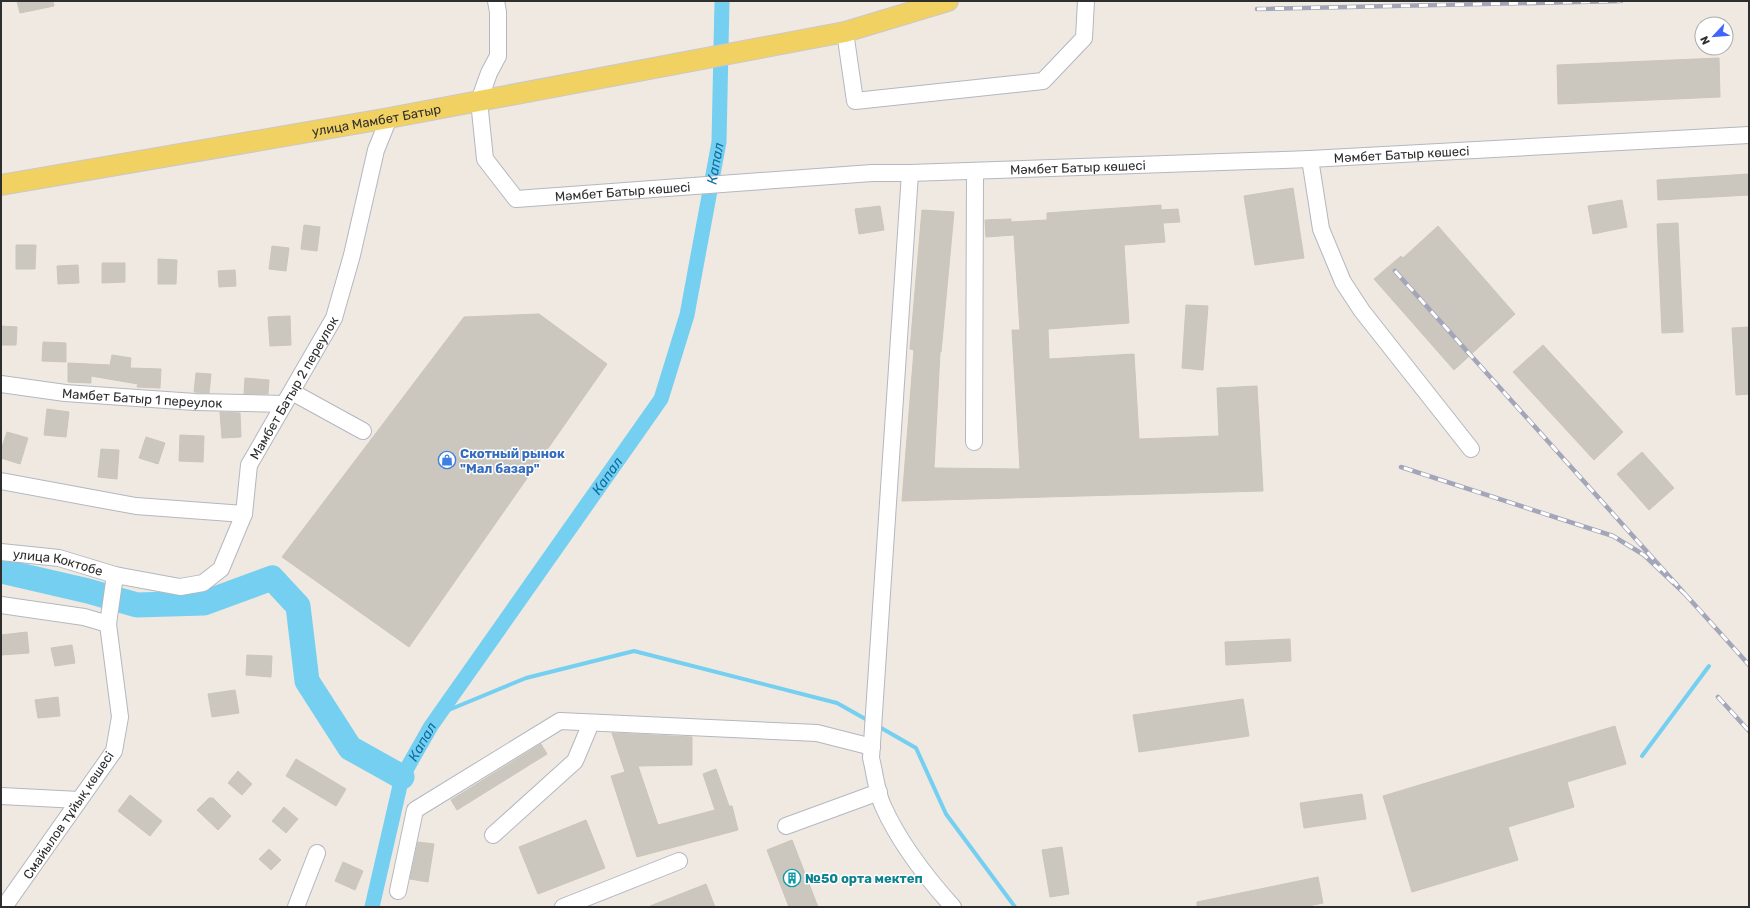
<svg xmlns="http://www.w3.org/2000/svg" width="1750" height="908" font-family="Rubik,sans-serif">
<style>
.lines{fill:none;stroke-linecap:round;stroke-linejoin:round}
.stream{stroke:#75cff0;stroke-width:4}
.canal{stroke:#75cff0;stroke-width:15}
.river{stroke:#75cff0;stroke-width:25}
.building{fill:#cbc7bf;stroke:#cbc5ba}
.minor-casing{stroke:#b4b7c1;stroke-width:18}
.major-casing{stroke:#c9c9c9;stroke-width:22}
.minor{stroke:#fff;stroke-width:16}
.major{stroke:#f2d163;stroke-width:20}
.rail-casing{stroke:#a3a6b8;stroke-width:4.5}
.rail{stroke:#fff;stroke-width:3;stroke-dasharray:9;stroke-linecap:butt}
.labels{text-anchor:middle;stroke-width:3;stroke-linejoin:round;paint-order:stroke}
.street-label{font-size:13px;fill:#2e2e2e;stroke:#fff}
.shop-label{font-size:13px;font-weight:bold;fill:#366cbe;stroke:#fff;text-anchor:start}
.culture-label{font-size:13px;font-weight:bold;fill:#0d838f;stroke:#fff;text-anchor:start}
.water-label{font-size:14px;font-style:italic;fill:#0d6fa3;stroke:#fff}
</style>
<rect width="100%" height="100%" fill="#efe9e1"/>
<g class="lines">
<path class="stream" d="M439,714L526,678L634,651L837,703L869,721
M876,725L916,748L946,814L1015,907
M1642,756L1709,666"/>
<path class="canal" id="s1" d="M372,907L402,777L431,726L661,399L687,315L719,142L722,1"/>
<path class="river" d="M1,571L88,591L137,605L204,603L272,578L298,606L307,681L350,748L402,777"/>
</g>
<path class="building" d="M17,1H53L54,6L20,13Z
M1719,58L1720,97L1558,104L1557,65Z
M1749,174V195L1658,200L1657,180Z
M1293,188L1304,258L1255,265L1244,196Z
M1622,200L1627,227L1593,234L1588,206Z
M1161,205V210L1178,209L1180,222L1163,223L1165,242L1124,245L1129,323L1048,329L1049,359L1134,354L1139,439L1219,436L1217,388L1257,386L1263,491L902,501L914,350L910,349L922,210L954,212L941,352H940L934,468L1020,469L1012,330H1020L1014,235L986,237L985,220L1011,219V222L1047,220V213Z
M880,206L884,230L859,234L855,209Z
M1678,223L1683,332L1662,333L1657,224Z
M304,225L320,227L317,251L301,249Z
M1438,226L1515,314L1454,370L1374,279L1401,256L1403,258Z
M16,245H36L35,269H16Z
M272,246L289,248L286,271L269,269Z
M158,259L177,260L176,284H158Z
M102,263H125V282L102,283Z
M78,265L79,283L58,284L57,266Z
M235,270L236,286L219,287L218,271Z
M1186,305L1208,306L1203,370L1182,368Z
M539,314L607,364L409,647L282,557L464,317Z
M290,316L291,345L270,346L268,317Z
M1,326L17,327L16,345H1Z
M1749,327V394L1736,395L1732,328Z
M43,342L66,343V362L42,361Z
M1543,345L1623,432L1594,460L1513,372Z
M112,355L131,358L130,368L161,369L160,388L137,387L138,384L91,376V383L68,382V363L110,365Z
M196,373L211,374L209,393L194,392Z
M245,378L269,380L268,394H244Z
M47,409L69,412L66,437L44,435Z
M220,412L240,413L241,437L222,438Z
M7,432L28,438L20,464L1,458V450Z
M180,435L204,436L203,462L179,461Z
M146,437L165,443L158,464L139,458Z
M101,449L119,450L117,479L98,477Z
M1642,452L1674,488L1649,510L1617,474Z
M27,632L29,653L1,655V635Z
M1290,639L1291,661L1226,665L1225,642Z
M72,645L75,663L55,666L51,648Z
M247,655L272,656L271,677L246,675Z
M235,690L239,713L212,717L208,694Z
M58,697L60,716L38,718L35,700Z
M1243,699L1249,736L1139,752L1133,715Z
M1615,726L1626,764L1567,782L1574,807L1508,827L1518,860L1412,892L1383,796Z
M612,733L692,737V765L638,766L658,825L715,810L703,774L716,769L729,806H732L738,830L637,857L611,776L625,772Z
M541,744L547,754L457,810L451,800Z
M296,759L346,789L336,806L286,776Z
M238,771L252,784L242,795L228,783Z
M1362,794L1366,819L1304,828L1300,803Z
M130,795L162,821L150,836L118,811Z
M209,798H213L231,816L218,830L197,810Z
M284,807L298,819L286,833L272,821Z
M586,820L605,868L538,894L519,847Z
M792,840L818,907H789L767,850Z
M418,842L434,844L428,882L410,879Z
M1062,847L1069,894L1050,897L1042,850Z
M269,849L281,860L271,870L259,859Z
M343,862L363,871L355,890L335,881Z
M1318,877L1323,903L1304,907H1197V902Z
M706,884L715,907H650V906Z"/>
<g class="lines">
<defs>
<g id="minor">
<path id="s2" d="M496,1L498,12V56L489,73L479,101L485,159L516,199L872,173H910L1310,159L1749,135"/>
<path d="M845,32L855,101L1043,81L1084,38L1086,1"/>
<path d="M1310,159L1321,229L1343,282L1362,311L1471,449"/>
<path d="M910,173L871,758C875,773 876,791 883,806C900,844 925,876 953,907"/>
<path id="s3" d="M1,384L65,393L195,402L284,404"/>
<path d="M292,392L363,431"/>
<path d="M974,442L975,171"/>
<path d="M1,481L136,506L244,514"/>
<path id="s4" d="M1,552L59,558L115,575"/>
<path d="M1,605L84,617L108,624L120,717L114,751L4,907"/>
<path id="s5" d="M108,624L115,575L180,587L203,583L221,569L244,514L249,465L334,318L352,255L376,150L389,118"/>
<path d="M1,796L79,800"/>
<path d="M786,826L879,792"/>
<path d="M493,835L575,761L591,723"/>
<path d="M398,891L415,810L560,721L817,733L872,747"/>
<path d="M296,907L317,853"/>
<path d="M563,907L679,861"/>
</g>
<g id="major">
<path id="s6" d="M1,185L389,118L845,32L948,1"/>
</g>
</defs>
<use href="#minor" class="minor-casing"/>
<use href="#major" class="major-casing"/>
<use href="#minor" class="minor"/>
<use href="#major" class="major"/>
<defs>
<path id="rail" d="M1257,9L1621,1
M1395,271L1685,594L1644,555L1613,536L1401,467
M1685,594L1749,665
M1718,697L1749,731"/>
</defs>
<use href="#rail" class="rail-casing"/>
<use href="#rail" class="rail"/>
</g>
<defs>
<symbol id="shop-ring" viewBox="-11 -11 22 22"><circle r="9.5" fill="#fff" stroke="#3f7fe0" stroke-width="1.5"/><path d="M-5-2.5h2.3a2.7 3.5 0 0 1 5.4 0H5L5.5 6h-11ZM-1.5-2.5h3a1.5 2.3 0 0 0-3 0Z" fill="#3f7fe0"/></symbol>
<symbol id="building-ring" viewBox="-11 -11 22 22"><circle r="9.5" fill="#fff" stroke="#0f9aa8" stroke-width="1.5"/><path d="M-4-6H4V6H1V3H-1V6H-4ZM-2.5-4.3h1.7v1.8h-1.7ZM.8-4.3h1.7v1.8H.8ZM-2.5-1h1.7V.8h-1.7ZM.8-1h1.7V.8H.8Z" fill="#0f9aa8"/></symbol>
</defs>
<g fill-rule="evenodd">
<use href="#shop-ring" x="437" y="450" width="20" height="20"/>
<use href="#building-ring" x="782" y="868" width="20" height="20"/>
</g>
<g class="labels">
<g class="street-label">
<text dy="5" stroke="none"><textPath href="#s6" startOffset="381">улица Мамбет Батыр</textPath></text>
<text dy="5" stroke="none"><textPath href="#s2" startOffset="1100">Мәмбет Батыр көшесі</textPath></text>
<text dy="5" stroke="none"><textPath href="#s2" startOffset="776">Мәмбет Батыр көшесі</textPath></text>
<text dy="5" stroke="none"><textPath href="#s2" startOffset="320">Мәмбет Батыр көшесі</textPath></text>
<text dy="5" stroke="none"><textPath href="#s5" startOffset="360">Мамбет Батыр 2 переулок</textPath></text>
<text dy="5" stroke="none"><textPath href="#s3" startOffset="142">Мамбет Батыр 1 переулок</textPath></text>
<text dy="5" stroke="none"><textPath href="#s4" startOffset="58">улица Коктобе</textPath></text>
<text transform="translate(68 815) rotate(-56)" y="5">Смайылов тұйық көшесі</text>
</g>
<g class="shop-label">
<text x="460" y="458">Скотный рынок<tspan x="460" dy="15">"Мал базар"</tspan></text>
</g>
<g class="culture-label">
<text x="805" y="883">№50 орта мектеп</text>
</g>
<g class="water-label">
<text dy="5" stroke="none"><textPath href="#s1" startOffset="834">Капал</textPath></text>
<text dy="5" stroke="none"><textPath href="#s1" startOffset="498">Капал</textPath></text>
<text dy="5" stroke="none"><textPath href="#s1" startOffset="174">Капал</textPath></text>
</g>
</g>
<rect width="1750" height="908" fill="none" stroke="#2e2e2e" stroke-width="4"/>
<g transform="translate(1714 36) rotate(244)"><circle r="19" fill="#ffffff" stroke="#ababab"/>
<path d="M0-3L7 15L0 10L-7 15Z" fill="#4264fb"/>
<text y="-6" font-size="11" font-weight="bold" text-anchor="middle" fill="#2e2e2e">N</text>
</g>
</svg>
